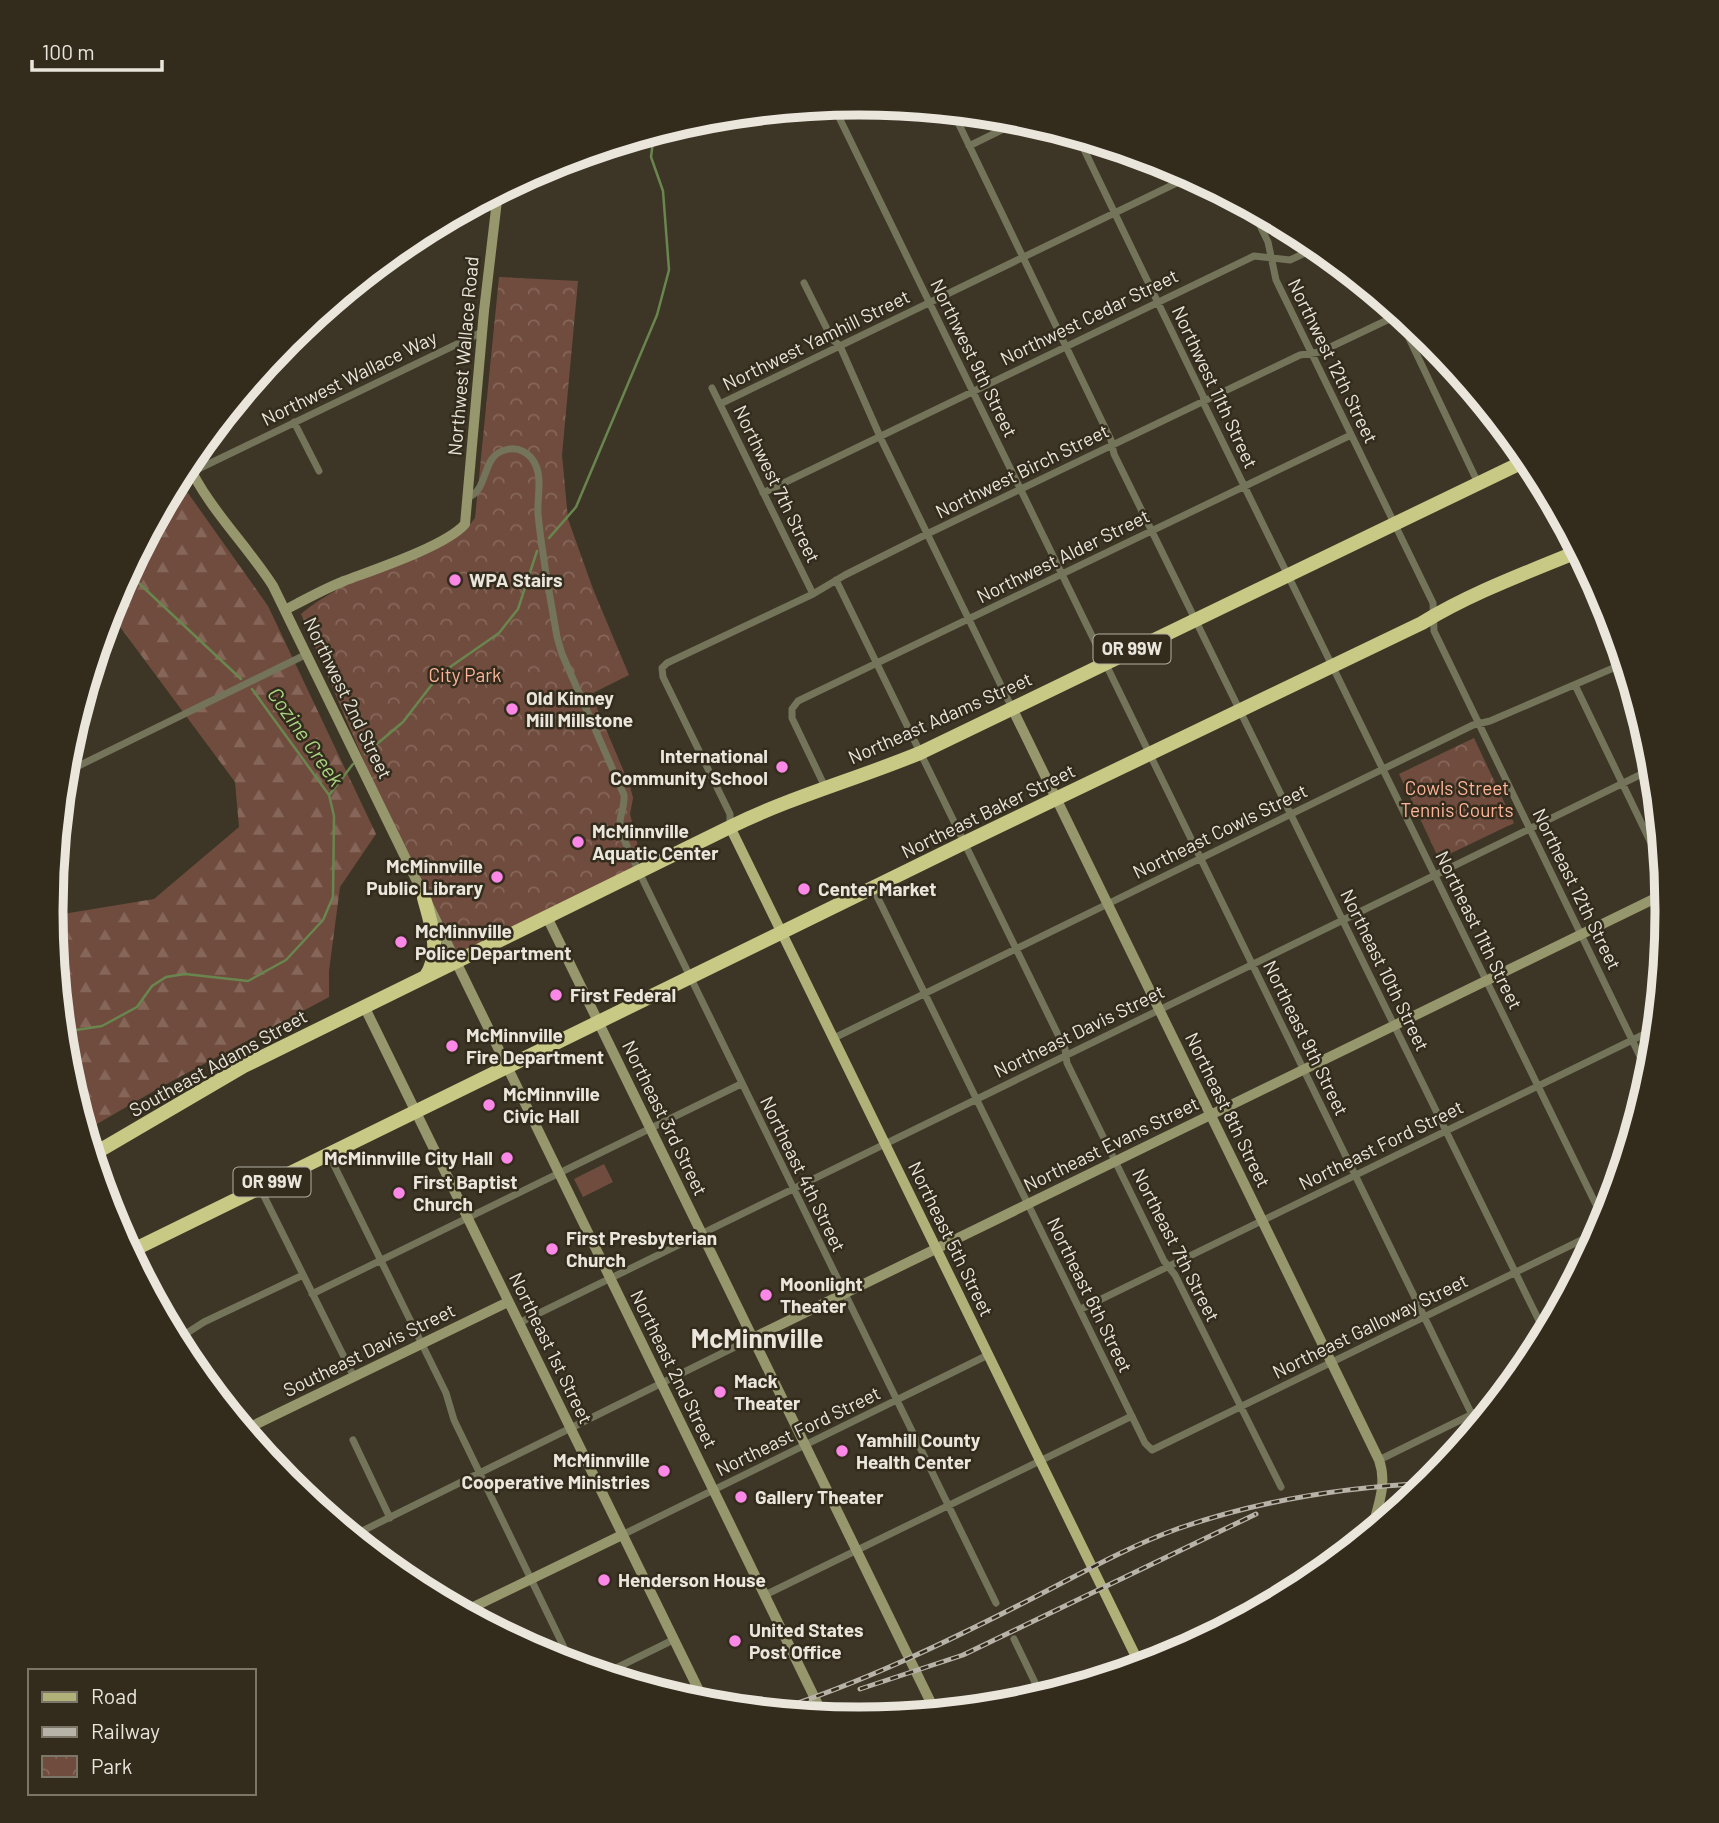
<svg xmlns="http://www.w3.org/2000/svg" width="1719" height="1823" font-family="Barlow,sans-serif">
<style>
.green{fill:#704c3e}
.forest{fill:url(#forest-firs)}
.park{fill:url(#park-crowns)}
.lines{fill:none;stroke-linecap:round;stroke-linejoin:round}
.stream{stroke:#69864e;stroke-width:2.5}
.street{stroke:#74745a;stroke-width:7}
.secondary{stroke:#96976c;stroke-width:10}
.primary{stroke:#b0b179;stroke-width:10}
.highway{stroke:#c8c985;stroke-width:14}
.rail-casing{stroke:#b8b3a8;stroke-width:5}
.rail{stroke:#332c1d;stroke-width:2.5;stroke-dasharray:8;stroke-linecap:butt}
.poi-dot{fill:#fb87e6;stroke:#332c1d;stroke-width:2.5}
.labels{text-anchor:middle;stroke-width:5;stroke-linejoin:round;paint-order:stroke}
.shield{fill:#332c1d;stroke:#b3aea3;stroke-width:2}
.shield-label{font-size:18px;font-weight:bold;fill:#eae6dc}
.street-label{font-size:19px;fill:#eae6dc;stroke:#332c1d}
.poi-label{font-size:19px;font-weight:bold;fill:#eae6dc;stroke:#332c1d;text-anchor:start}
.park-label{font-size:19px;fill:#feb499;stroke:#332c1d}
.water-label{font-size:21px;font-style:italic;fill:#aad583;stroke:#332c1d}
.district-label{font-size:26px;font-weight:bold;fill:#eae6dc;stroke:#332c1d}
.rim{fill:none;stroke:#eae6dc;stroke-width:9}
</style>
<defs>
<pattern id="forest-firs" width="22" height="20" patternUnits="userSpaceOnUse" patternTransform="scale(1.75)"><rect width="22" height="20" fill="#704c3e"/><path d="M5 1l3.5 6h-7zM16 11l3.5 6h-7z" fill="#856659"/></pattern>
<pattern id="park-crowns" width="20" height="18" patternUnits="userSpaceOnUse" patternTransform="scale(1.75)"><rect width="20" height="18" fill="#704c3e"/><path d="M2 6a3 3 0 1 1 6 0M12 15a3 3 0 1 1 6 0" fill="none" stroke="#856659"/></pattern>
</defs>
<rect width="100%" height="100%" fill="#3d3626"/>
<path class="green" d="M604,1164L613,1182L583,1197L574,1179Z"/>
<path class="forest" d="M178,479L268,606L376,834L340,887L329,971V997L159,1088L85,1131L66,1069L51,916L154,899L239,827L235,782L109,612L112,602Z"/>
<path class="park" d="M499,277L578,281L562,455L568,519L593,589L629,675L591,694L630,786L633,798L630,814L637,842L639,872L456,961L403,852L301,614C343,579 413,555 464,532L475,518Z
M1474,738L1514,823L1439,859L1399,774Z"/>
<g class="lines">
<path class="stream" d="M549,538L576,507L657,315L669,270L663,191L651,157L654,133
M128,573L241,679
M365,754L403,722L440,674L499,633L518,609L537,551
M330,794L353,764
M63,1032L102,1026L137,1007L152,986L166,977L185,974L248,981L286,960L323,920L333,897L334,816L329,795L252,689"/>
<path class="street" d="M833,105L1478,1427
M953,112L1111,440L1114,454L1546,1335
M1078,137L1203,396L1205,406L1605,1223
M969,146L1022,120
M554,163H569
M1252,209L1268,242L1276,280L1433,603L1434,631L1650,1077
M804,283L832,339L840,346L882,441L1012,708
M1398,315L1478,483
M712,388L813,594
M720,404L1191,176
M294,422L319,471
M192,472L482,332
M763,493L1254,256L1290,260L1318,247
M467,498C490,490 480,457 505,450C518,446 531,453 536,466C542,480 537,499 538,514C542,556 550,596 557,637L562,654L624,795C625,806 620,814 620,823C621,839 633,857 639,872L996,1603
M836,580L1065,1049L1067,1063L1164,1261L1175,1275L1281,1487
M1575,685L1664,870
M64,773L307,654
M826,789L792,718V709L798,701L1351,435
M730,826V814L663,677L662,668L667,663L813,594L845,575L927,534L1300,355L1320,352L1400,314
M873,888L1145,1443L1152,1450L1602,1230
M834,1038L1473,725L1490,721L1625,663
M329,1155L446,1393L454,1420L573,1666
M260,1188L354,1377
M312,1294L741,1084
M1081,1309L1657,1028
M519,1323L1654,768
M176,1340L204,1322L303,1275
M353,1440L390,1518
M1379,1460L1499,1401
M622,1535L988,1355
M352,1536L753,1338
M765,1595L1132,1416
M1014,1639L1042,1697
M602,1675L673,1640"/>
<path class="secondary" d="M187,462C208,508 246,544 273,586L824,1717
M285,610C304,600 324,589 344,581C373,570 446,546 465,524L484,311L498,192
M1012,708L1379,1460C1388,1485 1377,1508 1371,1533
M547,917L936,1713
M364,1006L706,1705
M753,1338L1666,893
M244,1430L508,1302
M463,1612L622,1535"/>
<path class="primary" d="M730,827L1141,1667"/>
<path class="highway" d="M424,898C431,925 442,951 426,976
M92,1155L244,1066L730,827C791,797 857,779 920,753L1529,459
M129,1252L964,843L1422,623C1471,593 1526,573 1579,551"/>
<defs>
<path id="rail" d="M860,1689L963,1655L1256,1514
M771,1712C862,1683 949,1641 1033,1598C1080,1574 1127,1547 1177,1529C1260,1500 1344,1487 1431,1483"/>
</defs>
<use href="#rail" class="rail-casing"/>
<use href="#rail" class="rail"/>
</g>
<g class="poi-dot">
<circle cx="455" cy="580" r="7"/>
<circle cx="512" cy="709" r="7"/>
<circle cx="782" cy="767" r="7"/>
<circle cx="578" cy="842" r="7"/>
<circle cx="497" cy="877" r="7"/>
<circle cx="804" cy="889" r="7"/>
<circle cx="401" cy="942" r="7"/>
<circle cx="556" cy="995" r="7"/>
<circle cx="452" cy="1046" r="7"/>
<circle cx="489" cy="1105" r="7"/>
<circle cx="507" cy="1158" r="7"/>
<circle cx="399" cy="1193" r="7"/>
<circle cx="552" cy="1249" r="7"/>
<circle cx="766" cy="1295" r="7"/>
<circle cx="720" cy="1392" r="7"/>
<circle cx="842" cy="1451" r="7"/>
<circle cx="664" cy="1471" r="7"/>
<circle cx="741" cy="1497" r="7"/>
<circle cx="604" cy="1580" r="7"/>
<circle cx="735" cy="1641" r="7"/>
</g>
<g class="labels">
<g class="shield">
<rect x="1093.5" y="634.5" width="77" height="29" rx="5"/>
<rect x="233.5" y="1167.5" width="77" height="29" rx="5"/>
</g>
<g class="shield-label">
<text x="1132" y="655">OR 99W</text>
<text x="272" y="1188">OR 99W</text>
</g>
<g class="street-label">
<text transform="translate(1089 317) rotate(-26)" y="7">Northwest Cedar Street</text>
<text transform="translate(816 340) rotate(-26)" y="7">Northwest Yamhill Street</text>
<text transform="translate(463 356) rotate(-85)" y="7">Northwest Wallace Road</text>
<text transform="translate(974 358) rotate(64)" y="7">Northwest 9th Street</text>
<text transform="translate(1333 361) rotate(64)" y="7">Northwest 12th Street</text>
<text transform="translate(349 378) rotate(-26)" y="7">Northwest Wallace Way</text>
<text transform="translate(1215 387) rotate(65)" y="7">Northwest 11th Street</text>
<text transform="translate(1022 471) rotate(-26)" y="7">Northwest Birch Street</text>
<text transform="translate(777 484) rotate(64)" y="7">Northwest 7th Street</text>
<text transform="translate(1063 556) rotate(-26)" y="7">Northwest Alder Street</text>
<text transform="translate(348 698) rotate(64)" y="7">Northwest 2nd Street</text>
<text transform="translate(940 718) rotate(-24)" y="7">Northeast Adams Street</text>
<text transform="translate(988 811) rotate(-26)" y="7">Northeast Baker Street</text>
<text transform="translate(1220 831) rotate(-26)" y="7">Northeast Cowls Street</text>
<text transform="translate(1577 889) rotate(64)" y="7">Northeast 12th Street</text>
<text transform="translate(1479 930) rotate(64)" y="7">Northeast 11th Street</text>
<text transform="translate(1385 970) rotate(64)" y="7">Northeast 10th Street</text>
<text transform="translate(1079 1031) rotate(-26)" y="7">Northeast Davis Street</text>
<text transform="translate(1306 1038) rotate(64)" y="7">Northeast 9th Street</text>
<text transform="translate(218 1063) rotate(-29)" y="7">Southeast Adams Street</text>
<text transform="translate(1228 1110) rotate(64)" y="7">Northeast 8th Street</text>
<text transform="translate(665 1118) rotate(64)" y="7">Northeast 3rd Street</text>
<text transform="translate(1111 1144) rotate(-26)" y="7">Northeast Evans Street</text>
<text transform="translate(1381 1145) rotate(-26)" y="7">Northeast Ford Street</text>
<text transform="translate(803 1174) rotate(64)" y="7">Northeast 4th Street</text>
<text transform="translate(951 1239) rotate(64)" y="7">Northeast 5th Street</text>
<text transform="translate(1176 1245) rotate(63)" y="7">Northeast 7th Street</text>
<text transform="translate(1090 1295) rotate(64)" y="7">Northeast 6th Street</text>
<text transform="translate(1370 1326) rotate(-26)" y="7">Northeast Galloway Street</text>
<text transform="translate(551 1348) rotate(64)" y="7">Northeast 1st Street</text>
<text transform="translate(369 1350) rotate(-26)" y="7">Southeast Davis Street</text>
<text transform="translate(674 1369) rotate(64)" y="7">Northeast 2nd Street</text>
<text transform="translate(798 1431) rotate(-26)" y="7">Northeast Ford Street</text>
</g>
<g class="poi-label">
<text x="469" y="587">WPA Stairs</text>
<text x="526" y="705">Old Kinney<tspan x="526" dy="22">Mill Millstone</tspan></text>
<text x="768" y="763" text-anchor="end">International<tspan x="768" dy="22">Community School</tspan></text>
<text x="592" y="838">McMinnville<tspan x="592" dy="22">Aquatic Center</tspan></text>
<text x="483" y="873" text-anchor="end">McMinnville<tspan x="483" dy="22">Public Library</tspan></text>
<text x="818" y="896">Center Market</text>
<text x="415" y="938">McMinnville<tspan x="415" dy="22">Police Department</tspan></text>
<text x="570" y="1002">First Federal</text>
<text x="466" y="1042">McMinnville<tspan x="466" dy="22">Fire Department</tspan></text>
<text x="503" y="1101">McMinnville<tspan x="503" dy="22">Civic Hall</tspan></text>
<text x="493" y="1165" text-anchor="end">McMinnville City Hall</text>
<text x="413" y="1189">First Baptist<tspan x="413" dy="22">Church</tspan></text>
<text x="566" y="1245">First Presbyterian<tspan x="566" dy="22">Church</tspan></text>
<text x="780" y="1291">Moonlight<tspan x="780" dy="22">Theater</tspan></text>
<text x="734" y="1388">Mack<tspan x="734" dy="22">Theater</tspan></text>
<text x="856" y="1447">Yamhill County<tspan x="856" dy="22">Health Center</tspan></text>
<text x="650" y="1467" text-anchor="end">McMinnville<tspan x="650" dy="22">Cooperative Ministries</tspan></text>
<text x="755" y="1504">Gallery Theater</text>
<text x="618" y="1587">Henderson House</text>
<text x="749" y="1637">United States<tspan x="749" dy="22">Post Office</tspan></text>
</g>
<g class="park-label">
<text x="465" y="682">City Park</text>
<text x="1457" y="795">Cowls Street<tspan x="1457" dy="22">Tennis Courts</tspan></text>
</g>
<g class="water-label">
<text transform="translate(305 737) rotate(55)" y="7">Cozine Creek</text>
</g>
<g class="district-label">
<text x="757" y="1348">McMinnville</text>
</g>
</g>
<path d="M0 0H1719V1823H0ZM63 911a796 796 0 1 1 1592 0a796 796 0 1 1-1592 0Z" fill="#332c1d" fill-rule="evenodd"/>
<path class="rim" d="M63 911a796 796 0 1 1 1592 0a796 796 0 1 1-1592 0Z"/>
<rect x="28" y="1669" width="228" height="126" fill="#332c1d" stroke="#7c7669" stroke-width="2"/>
<rect x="42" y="1692" width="35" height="10" fill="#b0b179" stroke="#7c7669" stroke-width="2"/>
<text x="91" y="1704" font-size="21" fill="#eae6dc">Road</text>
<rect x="42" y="1727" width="35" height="10" fill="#b8b3a8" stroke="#7c7669" stroke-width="2"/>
<text x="91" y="1739" font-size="21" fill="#eae6dc">Railway</text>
<rect x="42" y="1756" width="35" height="21" fill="url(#park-crowns)" stroke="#7c7669" stroke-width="2"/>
<text x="91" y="1774" font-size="21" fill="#eae6dc">Park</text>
<path d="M32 60v10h130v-10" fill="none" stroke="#eae6dc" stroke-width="3.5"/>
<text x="42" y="60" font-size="21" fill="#eae6dc" stroke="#332c1d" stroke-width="5" paint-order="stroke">100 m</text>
</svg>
